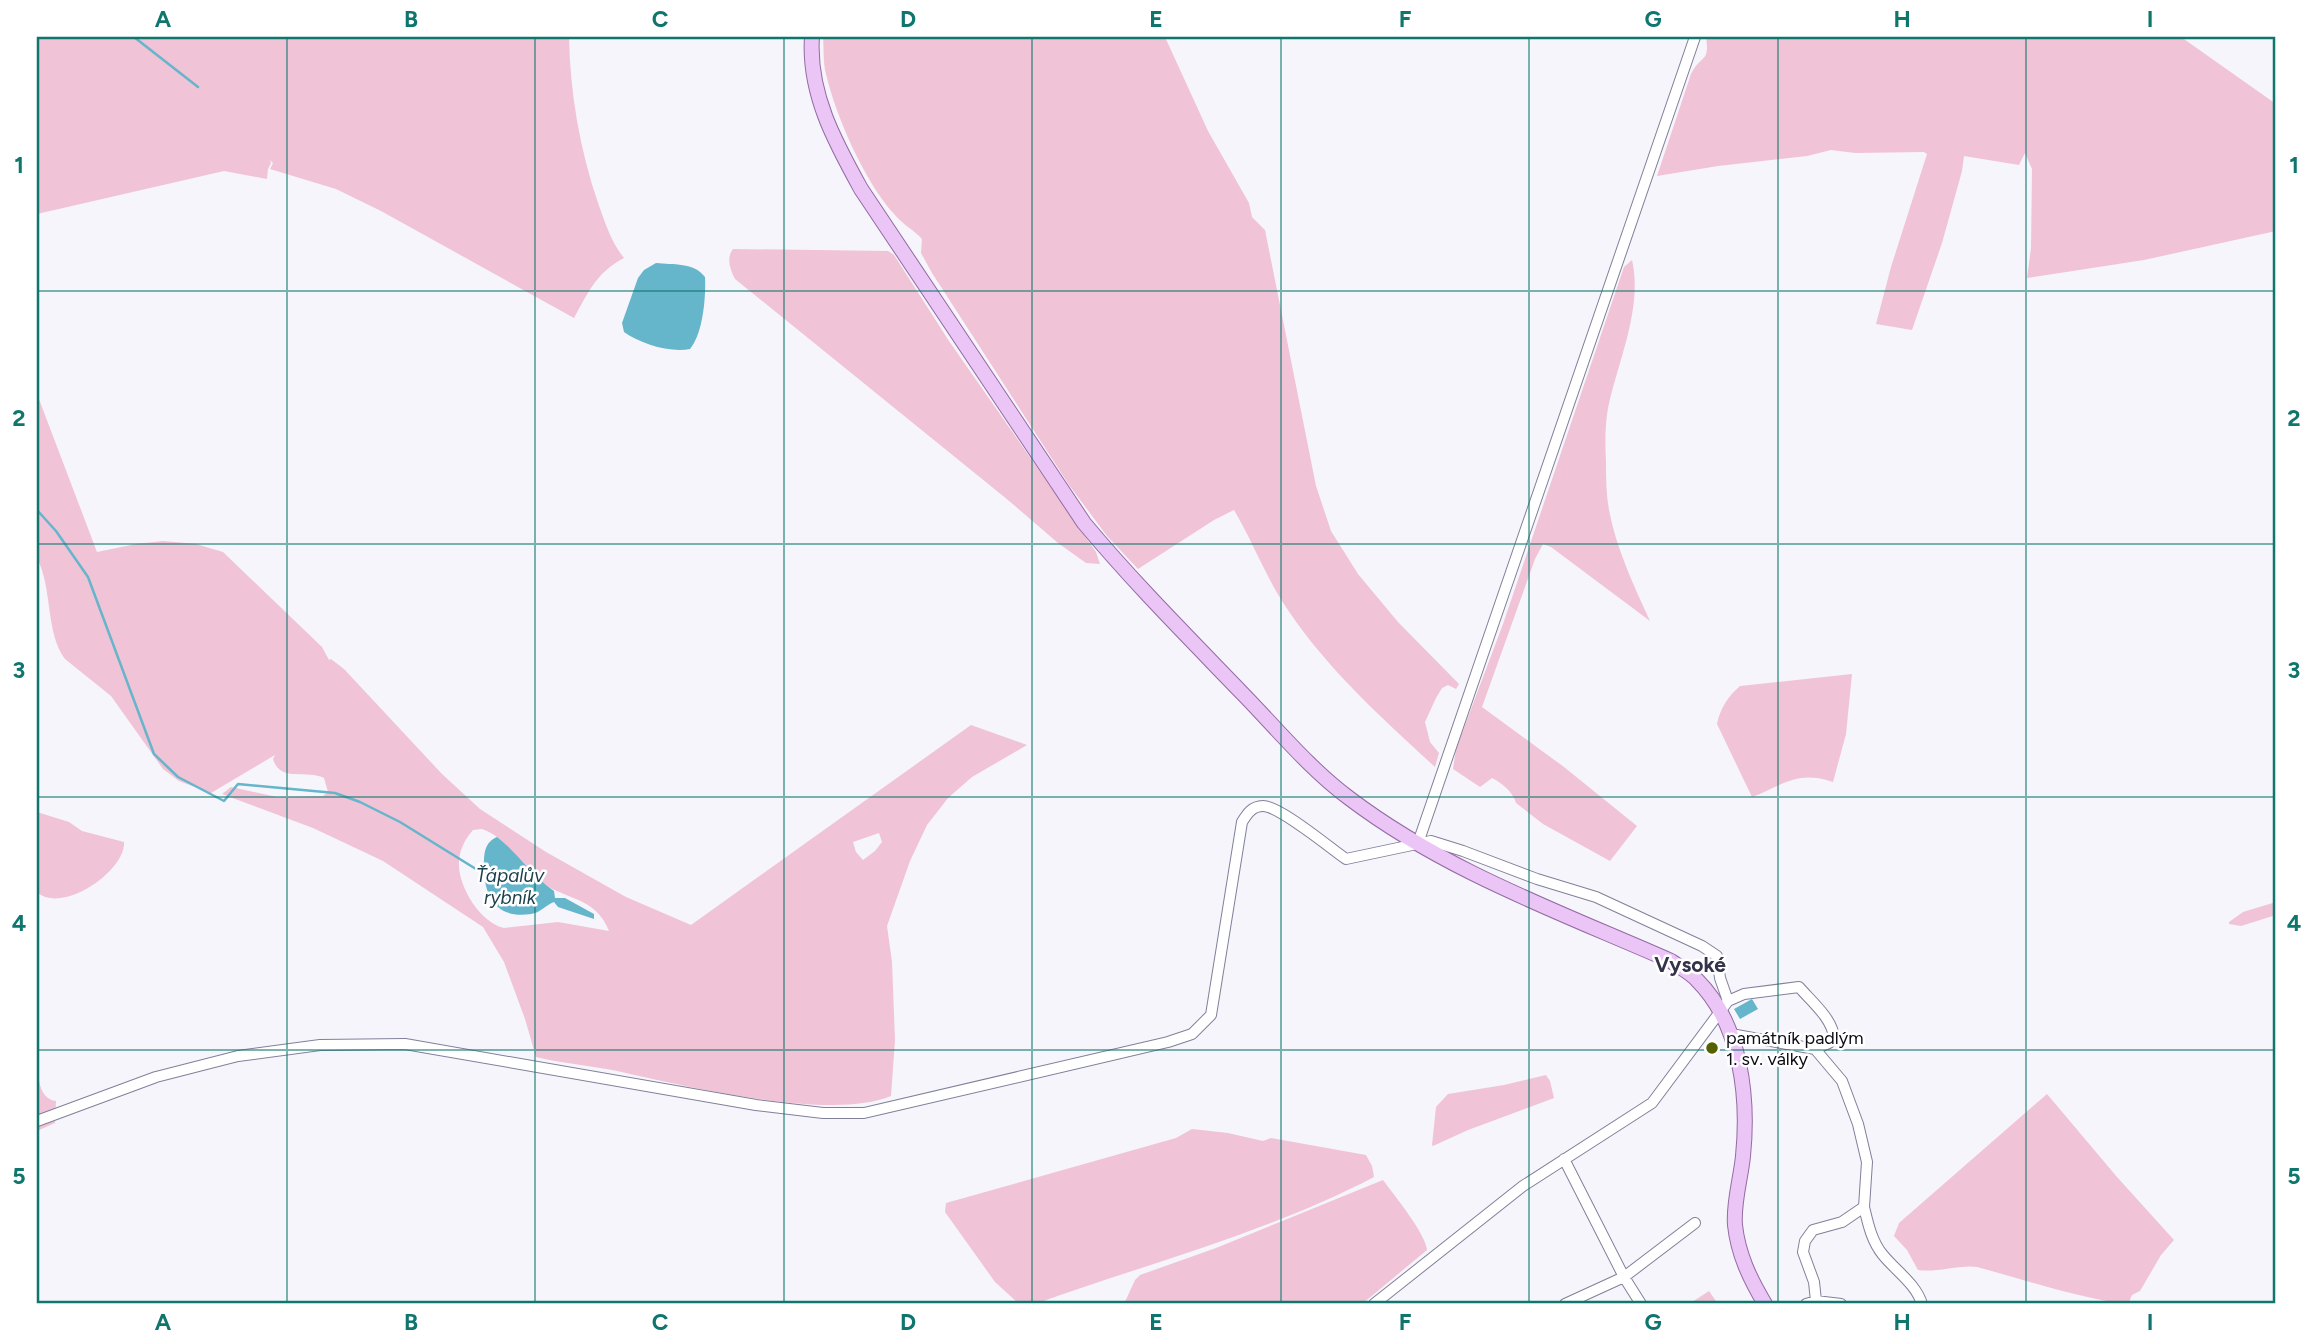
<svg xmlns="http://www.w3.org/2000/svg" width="2313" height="1341" font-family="Figtree,sans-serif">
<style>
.green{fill:#f1c3d6;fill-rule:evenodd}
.water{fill:#65b5cb}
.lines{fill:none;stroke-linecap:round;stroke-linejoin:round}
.stream{stroke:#65b5cb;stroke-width:2.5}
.minor-casing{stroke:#80809b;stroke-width:12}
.major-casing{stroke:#936ba2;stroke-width:16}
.minor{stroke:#fff;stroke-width:10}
.major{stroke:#eac5f5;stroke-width:14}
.grid{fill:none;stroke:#0f766e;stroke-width:2;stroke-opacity:0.55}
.poi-dot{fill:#556000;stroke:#fff;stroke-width:2.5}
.labels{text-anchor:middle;stroke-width:5;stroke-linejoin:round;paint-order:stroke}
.poi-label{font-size:18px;fill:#0b0b14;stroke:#fff;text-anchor:start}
.water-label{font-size:19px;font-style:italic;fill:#1b414b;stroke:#fff}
.quarter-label{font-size:21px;font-weight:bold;fill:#33334a;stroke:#fff}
.neatline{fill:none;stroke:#0f766e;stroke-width:2.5}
.grid-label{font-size:23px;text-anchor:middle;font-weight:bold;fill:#0f766e}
</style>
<rect width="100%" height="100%" fill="#f5f5fb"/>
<path class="green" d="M37,37H569C570,93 580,150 598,203C605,222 611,242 624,258C596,273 589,291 574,318L381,211L336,189L270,169L273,163L270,160L271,163L268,169L267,179L224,171L37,214Z
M823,37H1165L1208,131L1249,203L1252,217L1265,230L1316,486L1331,531L1358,574L1398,622L1459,684L1456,689L1448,685L1442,688L1436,698L1425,722L1430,742L1439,753L1435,767C1382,718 1328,670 1288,610C1266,578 1253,542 1234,510L1214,520L1138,569L1107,536L1069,485L932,273L921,253L922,239C914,230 902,224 894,214C865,182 836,117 826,74C823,63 824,49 823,37Z
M1706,37H2181L2276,104V231L2144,260L2027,278L2031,248L2032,169L2025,153L2019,165L1964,156L1962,171L1942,243L1912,330L1876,324L1891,267L1927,154L1924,152L1855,153L1831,150L1807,156L1718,166L1657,176L1691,74C1701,54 1710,63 1706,37Z
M733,249L888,251L894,255L949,341L1096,552L1100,564L1086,563L1058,543L1008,500L735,279C730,269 726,258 733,249Z
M1632,260C1643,308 1618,361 1608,408C1605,426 1605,443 1606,462C1606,478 1606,494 1609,510C1616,548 1634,586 1650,621L1551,547L1543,544L1535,559L1482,707L1564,767L1637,826L1610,861L1543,824L1516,803C1513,792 1502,783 1492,778L1480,787L1453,769L1456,749L1503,624L1624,267Z
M37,394L97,552L136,544L163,541L196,544L223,552L322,647L329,660L331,659L344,669L442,774L480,809L546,852L626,897L691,925L971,725L1027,745L972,777L948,798L927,825L910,861L887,926L892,962L895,1040L891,1096C832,1121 689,1087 626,1073C596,1066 565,1064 536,1057L525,1019L504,962L483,927L383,861L313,828L222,794L231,787L277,797L323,796L328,792L324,778C306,769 280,783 273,759L275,755L211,793L179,781L163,769L111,696L65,659C45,632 53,589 37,558ZM482,829C508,838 517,863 537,879C564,901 595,895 609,931L558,922L504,928C480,923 457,885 459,861C460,849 465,839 473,830ZM879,833L882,842L875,851L863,860L856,852L853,842Z
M1852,674L1846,734L1833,782C1798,770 1783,785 1752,797L1717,724C1720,709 1728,696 1740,686Z
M37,812L69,822L82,831L124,842C126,871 62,915 37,892Z
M2276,902V915L2241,926L2229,924V922L2243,912Z
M37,1072C40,1084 41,1099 56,1101L55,1123L37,1131Z
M1546,1075L1550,1081L1554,1098L1468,1130L1433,1146L1432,1145L1436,1107L1448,1094L1504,1085Z
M2047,1094L2117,1177L2174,1240L2161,1255L2140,1291L2132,1295L2129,1302L2125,1304C2074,1297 2026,1280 1977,1267C1962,1264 1936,1273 1918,1270L1907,1250L1894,1236L1899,1223Z
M1192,1129L1228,1133L1263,1141L1271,1138L1366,1155L1372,1166L1374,1177C1269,1232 1146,1264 1035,1304H1019L995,1282L945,1212L946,1203L1176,1138Z
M1383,1180C1394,1195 1426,1234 1427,1250L1362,1304H1124L1135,1280L1140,1275L1216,1248Z
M1709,1291L1718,1304H1689Z"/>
<path class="water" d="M656,263C673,265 694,262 705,277C706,297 703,334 690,349C670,353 641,344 624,332L622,323L638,278L644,270Z
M497,837C519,854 530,875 554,891L555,898H565L594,914V919L558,907L554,902C546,905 540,913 531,914C498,919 485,899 484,870C484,856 483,843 497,837Z
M1752,999L1758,1009L1740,1019L1734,1009Z"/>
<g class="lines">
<path class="stream" d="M134,37L198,87
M37,510L56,531L88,577L154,754L178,777L224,801L238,784L335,793L360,802L400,822L484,874"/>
<defs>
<path id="minor" d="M1418,843L1695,37
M1815,1049L1842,1081L1858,1124L1867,1162L1864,1207L1842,1222L1813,1230L1805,1241L1803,1252L1814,1282L1816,1301
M37,1121L156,1077L238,1056L320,1045L405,1044L756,1105L823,1113H864L1168,1042L1192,1034L1211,1015L1242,822C1247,814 1252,806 1263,806C1280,806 1330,848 1346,859L1431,841L1463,851L1537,879L1596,897L1702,946L1717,956L1720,978L1728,1001
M1564,1159L1624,1277L1641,1304
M1864,1207C1868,1224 1872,1242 1883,1255C1896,1271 1916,1284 1922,1304H1919
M1374,1304L1523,1186L1652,1103L1728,1001L1744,994L1799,987C1811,1001 1833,1019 1834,1038L1829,1043L1815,1049L1731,1034
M1565,1304L1624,1277L1695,1223
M1806,1304L1816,1301L1841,1304"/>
<path id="major" d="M812,37C808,93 835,142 861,189L1084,523C1134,583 1189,638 1243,694C1277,729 1310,769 1349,798C1445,871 1562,913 1671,961C1679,967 1690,972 1697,980C1741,1024 1749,1097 1743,1156C1741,1178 1733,1203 1735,1225C1738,1254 1750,1279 1765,1304"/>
</defs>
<use href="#minor" class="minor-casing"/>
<use href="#major" class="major-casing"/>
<use href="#minor" class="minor"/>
<use href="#major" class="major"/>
</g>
<path class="grid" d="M287,37V1304M535,37V1304M784,37V1304M1032,37V1304M1281,37V1304M1529,37V1304M1778,37V1304M2026,37V1304M37,291H2276M37,544H2276M37,797H2276M37,1050H2276"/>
<circle class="poi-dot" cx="1712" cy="1048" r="7"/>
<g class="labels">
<g class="poi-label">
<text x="1726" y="1044">památník padlým<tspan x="1726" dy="21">1. sv. války</tspan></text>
</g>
<g class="water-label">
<text x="510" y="882">Ťápalův<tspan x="510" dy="22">rybník</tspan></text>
</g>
<g class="quarter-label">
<text x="1690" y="972">Vysoké</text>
</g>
</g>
<rect width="2313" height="1341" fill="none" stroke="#ffffff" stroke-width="77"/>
<rect x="38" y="38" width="2236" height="1264" class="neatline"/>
<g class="grid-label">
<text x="163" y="27">A</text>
<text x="411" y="27">B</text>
<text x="660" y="27">C</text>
<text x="908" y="27">D</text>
<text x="1156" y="27">E</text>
<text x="1405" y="27">F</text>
<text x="1653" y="27">G</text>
<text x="1902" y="27">H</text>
<text x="2150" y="27">I</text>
<text x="19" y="173">1</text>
<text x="2294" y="173">1</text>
<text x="19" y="426">2</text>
<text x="2294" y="426">2</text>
<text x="19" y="678">3</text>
<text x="2294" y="678">3</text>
<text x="19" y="931">4</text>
<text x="2294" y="931">4</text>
<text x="19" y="1184">5</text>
<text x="2294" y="1184">5</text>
<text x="163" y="1330">A</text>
<text x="411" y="1330">B</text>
<text x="660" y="1330">C</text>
<text x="908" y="1330">D</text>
<text x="1156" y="1330">E</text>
<text x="1405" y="1330">F</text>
<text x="1653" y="1330">G</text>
<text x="1902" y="1330">H</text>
<text x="2150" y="1330">I</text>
</g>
</svg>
